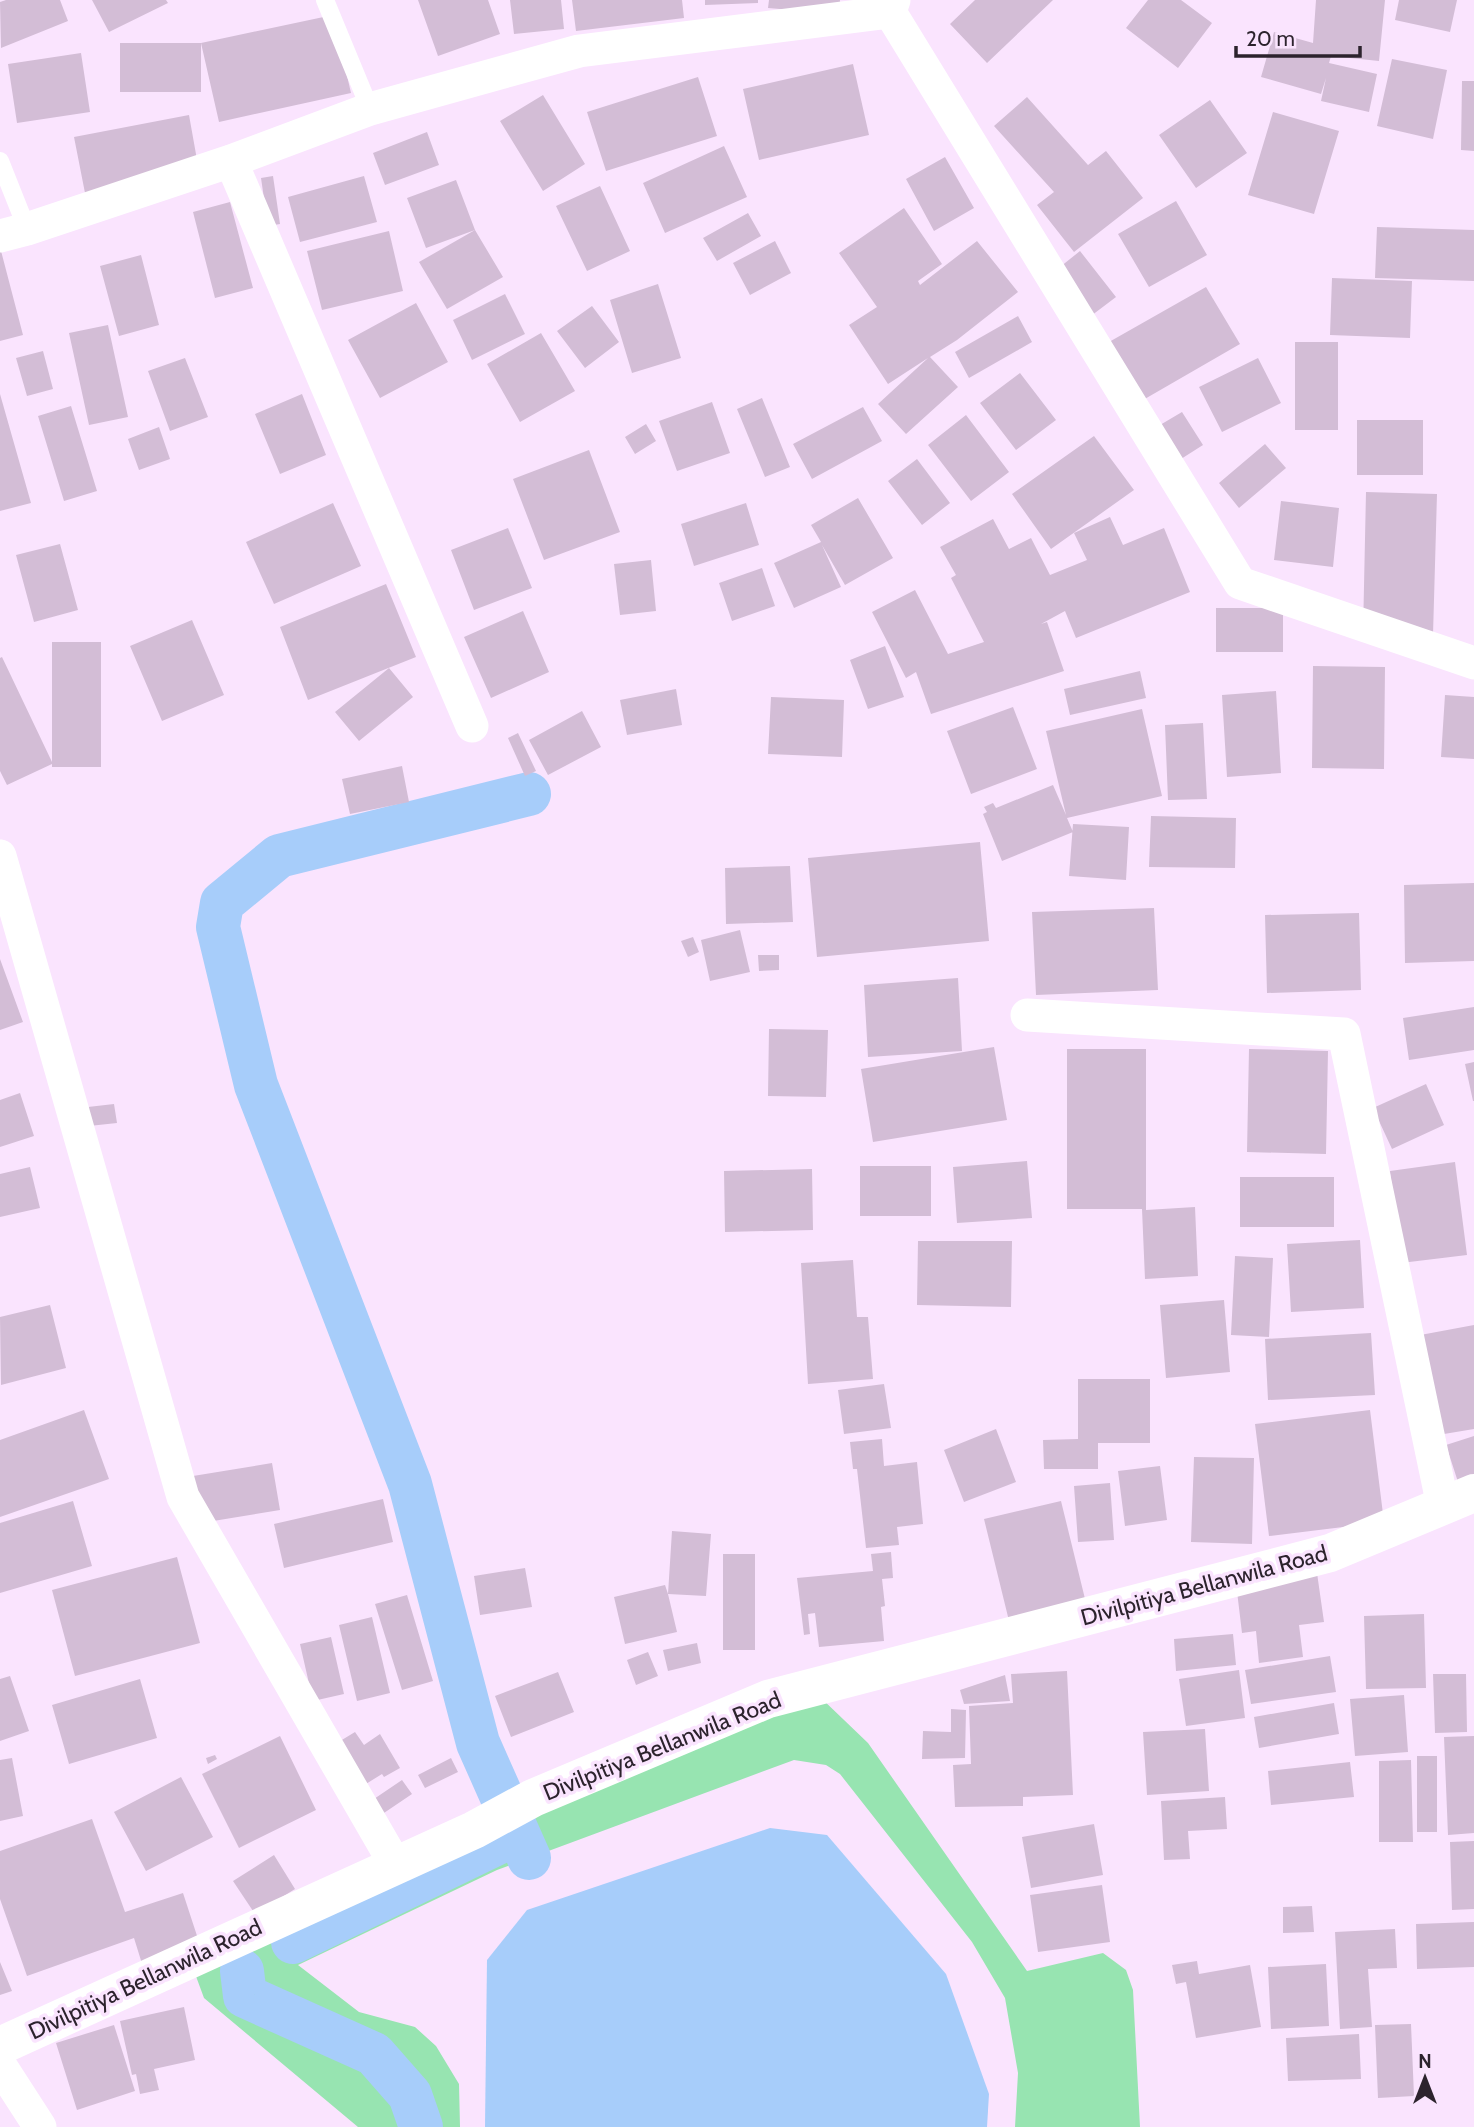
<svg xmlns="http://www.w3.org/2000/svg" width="1474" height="2127" font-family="Cabin,sans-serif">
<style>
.green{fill:#97e4b1}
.water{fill:#a7cdfa}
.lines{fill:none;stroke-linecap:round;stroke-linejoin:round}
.canal{stroke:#a7cdfa;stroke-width:44}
.building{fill:#d3bdd6}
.service{stroke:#fff;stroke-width:18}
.minor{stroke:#fff;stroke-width:33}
.tertiary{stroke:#fff;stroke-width:38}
.labels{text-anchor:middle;stroke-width:7;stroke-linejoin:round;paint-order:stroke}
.street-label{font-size:23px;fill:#2c232d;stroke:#fae4fe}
</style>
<rect width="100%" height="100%" fill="#fae4fe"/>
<path class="green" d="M819,1696L868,1743L1027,1971L1103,1953L1126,1970L1133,1990L1140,2127H1015L1018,2073L1005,1998L972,1942L840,1774L826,1765L794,1760L497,1870L298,1965L359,2012L415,2027L436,2046L459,2084L460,2127H358L204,1998L190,1960Z"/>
<path class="water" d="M770,1828L827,1835L946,1974L989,2094L987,2127H485L487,1960L527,1910Z"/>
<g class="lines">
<path class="canal" d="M529,794L279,856L222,903L218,927L256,1085L410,1484L478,1743L529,1858
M293,1942L518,1833
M242,1971L245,1996L374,2054L410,2095L421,2127"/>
</g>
<path class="building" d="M6,0H60L68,21L1,48L0,2Z
M92,0H166L168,3L109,32Z
M418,0H488L500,34L438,56Z
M510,0H561L564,29L514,34Z
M572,0H682L684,18L576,31Z
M705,0H758V3L705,5Z
M769,0H840L839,14L768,8Z
M975,0H1053L987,63L950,24Z
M1148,0H1181L1212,23L1178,68L1126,28Z
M1316,0H1385L1379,61L1331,56L1329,63L1377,74L1369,112L1321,101L1326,78L1321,94L1261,77L1274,32L1313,43Z
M1399,0H1457L1450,32L1395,20Z
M333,15L351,93L219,122L201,43Z
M120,43H201V92H120Z
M81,53L90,112L17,123L8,64Z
M1392,59L1447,70L1433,139L1377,126Z
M853,64L869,135L759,160L743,89Z
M698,77L717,136L606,171L587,112Z
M1462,81H1474V151L1461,150Z
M543,95L585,164L543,191L500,121Z
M1027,97L1088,165L1106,151L1143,198L1074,252L1037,205L1054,192L994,126Z
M1210,100L1247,153L1196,188L1159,135Z
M1273,112L1339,131L1314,214L1248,195Z
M189,115L199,171L85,193L74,137Z
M427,132L439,165L385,185L373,153Z
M724,146L747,197L665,233L643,183Z
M945,157L974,208L934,231L906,179Z
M273,176L280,224L268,226L261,178Z
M364,176L377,222L300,242L288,197Z
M456,180L475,230L426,248L407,198Z
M600,186L630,251L587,271L556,206Z
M1176,201L1207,255L1149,287L1118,234Z
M230,202L253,288L215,298L193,212Z
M904,208L942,264L918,281L920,285L977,241L1018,292L957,340L930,357L958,387L906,434L878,404L928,358L888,384L849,325L877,307L839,253Z
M748,213L761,236L717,261L703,238Z
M1377,227L1474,230V281L1375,278Z
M475,230L503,277L447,309L419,262Z
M389,231L403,291L322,310L307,251Z
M775,241L791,273L750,295L733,263Z
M0,247L23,335L0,341Z
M1080,251L1116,297L1075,328L1040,283Z
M141,255L159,325L119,336L100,266Z
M1332,278L1412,281L1410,338L1330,335Z
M658,284L681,358L632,373L610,300Z
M1206,287L1240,344L1143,400L1109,342Z
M505,294L525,334L472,360L453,320Z
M416,303L448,362L380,398L348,340Z
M592,306L619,342L585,368L557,331Z
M1018,316L1032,342L969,378L955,352Z
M108,325L128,417L89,425L69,333Z
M541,333L575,391L520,422L487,364Z
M1295,342H1338V430H1295Z
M43,351L53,389L27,396L16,358Z
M185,358L208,417L170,431L148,371Z
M1258,358L1281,403L1222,432L1199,387Z
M1020,373L1056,420L1016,450L980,403Z
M0,394L31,503L0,511Z
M302,394L326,455L280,474L255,414Z
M762,398L790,467L765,477L737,409Z
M712,402L730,453L677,471L659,421Z
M71,406L97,491L64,501L38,416Z
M863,407L882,441L812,479L793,444Z
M1182,412L1203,445L1181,459L1160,425Z
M966,415L1009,472L971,501L928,445Z
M1357,420H1423V475H1357Z
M646,424L656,441L635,454L625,437Z
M159,427L170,459L139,470L128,439Z
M1094,436L1134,490L1051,549L1012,494Z
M1265,444L1286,468L1239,508L1219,483Z
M589,450L620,532L544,560L513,479Z
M917,459L950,503L922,525L888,481Z
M1366,492L1437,494L1433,635L1363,633Z
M858,498L893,558L845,585L822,545L841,587L794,608L774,563L821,542L811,525Z
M1281,501L1339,508L1333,567L1274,560Z
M333,503L361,566L274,604L246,542Z
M746,503L759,545L694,566L681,524Z
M1110,517L1123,545L1164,528L1190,592L1076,638L1065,611L1041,624L1047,622L1064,671L931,714L916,672L906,678L872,612L915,590L948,654L984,642L951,578L956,575L940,547L993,519L1009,549L1031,538L1050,575L1087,560L1074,533Z
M508,528L532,588L474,610L451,550Z
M60,544L78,610L34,622L16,555Z
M651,560L656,611L620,615L614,564Z
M762,568L775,606L732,621L719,583Z
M386,584L416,657L308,700L280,627Z
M1216,608H1283V652H1216Z
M523,611L549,672L491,698L464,637Z
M192,620L224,695L162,721L130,646Z
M52,642H101V767H52V764L7,785L0,771V658L2,657L52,762Z
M885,646L904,697L868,709L850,660Z
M1313,666L1385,667L1384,769L1312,768Z
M389,668L413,697L359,741L335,712Z
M1140,671L1146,698L1070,715L1064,689Z
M676,689L682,725L627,735L620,700Z
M1276,691L1281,773L1227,777L1222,695Z
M1445,695L1474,697V759L1441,757Z
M771,697L844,700L842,757L768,754Z
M1013,707L1037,769L971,794L947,731Z
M1142,709L1162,796L1067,818L1073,832L1002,861L983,814L987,812L984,807L993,803L996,808L1053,785L1066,815L1046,731Z
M582,711L601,747L548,775L529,740Z
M1203,723L1207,799L1168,800L1165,725Z
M518,733L536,771L525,776L508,738Z
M402,766L409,802L350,814L342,779Z
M1151,816L1236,818L1235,868L1149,867Z
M1073,824L1129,827L1126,880L1069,876Z
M980,842L989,941L817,957L808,858Z
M790,866L793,922L726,924L725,868Z
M1474,883V961L1405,963L1404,885Z
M1154,908L1158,990L1036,995L1032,912Z
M1359,913L1361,990L1267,993L1265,915Z
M740,930L750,972L710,981L701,940Z
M693,937L699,952L688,957L681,941Z
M758,955H779V970L759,971Z
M0,959L23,1022L0,1030Z
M958,978L962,1051L868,1057L864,985Z
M1474,1007V1050L1409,1060L1403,1018Z
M769,1029L828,1030L826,1097L768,1096Z
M994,1047L1007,1120L873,1142L861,1069Z
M1067,1049H1146V1210L1195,1207L1198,1276L1145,1279L1142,1209H1067Z
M1249,1049L1328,1051L1326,1154L1247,1152Z
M1474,1062V1101H1473L1465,1064Z
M1426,1084L1444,1125L1392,1149L1373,1108Z
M20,1093L34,1136L0,1147V1100Z
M114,1104L117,1123L89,1126L88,1107Z
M1027,1161L1032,1218L957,1223L953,1167Z
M1455,1162L1467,1255L1401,1263L1390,1171Z
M860,1166H931V1216H860Z
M30,1167L40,1208L0,1217V1174Z
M812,1169L813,1230L725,1232L724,1171Z
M1240,1177H1334V1227H1240Z
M1360,1240L1364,1308L1291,1312L1287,1244Z
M918,1241H1012L1011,1307L917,1305Z
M1235,1256L1273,1258L1269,1337L1231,1335Z
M853,1260L857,1317H868L873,1379L808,1384L801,1263Z
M1224,1300L1230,1372L1166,1378L1160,1305Z
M50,1305L66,1368L1,1385L0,1317Z
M1474,1325V1429L1438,1435L1415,1336Z
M1371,1333L1375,1395L1268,1400L1265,1339Z
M1078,1379H1150V1443H1098V1469H1044L1043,1440L1078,1439Z
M884,1384L891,1428L844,1434L838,1390Z
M84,1410L109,1479L0,1517V1440Z
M1370,1410L1384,1522L1269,1536L1255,1424Z
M996,1429L1016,1482L964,1502L944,1450Z
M1474,1436V1477L1458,1482L1446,1445Z
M882,1439L884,1466L917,1462L923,1524L897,1527L899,1545L866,1548L857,1469H853L850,1442Z
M1194,1457L1254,1458L1252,1544L1191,1542Z
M272,1463L280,1510L201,1523L193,1476Z
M1160,1466L1167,1520L1125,1526L1118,1471Z
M1110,1483L1114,1540L1078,1542L1074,1486Z
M383,1499L393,1542L284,1568L274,1524Z
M73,1501L92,1566L0,1593V1523Z
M1061,1501L1088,1611L1011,1629L984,1519Z
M672,1531L711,1534L706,1596L668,1594L677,1632L625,1644L614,1597L665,1585L668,1594Z
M891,1552L893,1578L882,1579L885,1606L881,1607L884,1641L819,1647L815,1613L808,1614L810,1634L804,1635L797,1578L873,1571L871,1554Z
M723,1554H755V1650H723Z
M177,1557L200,1643L75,1676L52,1590Z
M525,1568L532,1607L480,1615L474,1576Z
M1317,1573L1324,1622L1299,1625L1303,1657L1259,1663L1256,1631L1242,1633L1236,1583Z
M407,1595L433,1681L402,1690L375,1604Z
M1424,1614L1426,1688L1366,1689L1364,1616Z
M372,1617L390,1693L357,1701L339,1625Z
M1233,1634L1236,1665L1176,1671L1174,1639Z
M331,1637L344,1694L313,1701L300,1644Z
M697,1643L701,1663L668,1671L663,1650Z
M648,1652L658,1676L636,1685L627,1660Z
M1330,1656L1336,1692L1251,1704L1245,1670Z
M1239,1670L1245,1718L1186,1726L1179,1679Z
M1067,1671L1073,1795L1023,1797V1806L955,1807L953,1765L971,1764L969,1706L1013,1703L1011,1674Z
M558,1672L574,1712L511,1737L495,1696Z
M1433,1674H1466L1467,1732L1435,1733Z
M1005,1675L1010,1701L964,1704L960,1690Z
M10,1676L29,1731L0,1741V1679Z
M140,1679L157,1738L69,1764L52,1705Z
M1404,1695L1408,1752L1355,1756L1350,1699Z
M1334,1703L1339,1734L1259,1748L1254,1717Z
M951,1709L966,1710L965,1758L922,1759L923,1731L951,1732Z
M1205,1729L1209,1791L1147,1795L1143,1732Z
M355,1732L364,1745L380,1734L400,1768L384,1777L382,1774L353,1792L327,1749Z
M280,1736L316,1810L239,1848L202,1774Z
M1474,1736V1833L1448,1835L1444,1737Z
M215,1755L217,1759L208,1764L206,1758Z
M1417,1756H1437V1832H1417Z
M12,1758L23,1816L0,1821V1760Z
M451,1758L458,1772L425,1788L418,1775Z
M1411,1760L1413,1842H1379V1761Z
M1350,1762L1354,1797L1271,1805L1268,1771Z
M181,1777L213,1837L146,1871L114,1812Z
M402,1780L412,1794L381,1815L371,1801Z
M1225,1797L1227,1829L1188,1831L1190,1859L1164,1860L1161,1801Z
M92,1819L125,1912L183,1893L201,1948L143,1967L134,1938L27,1976L0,1899V1851Z
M1094,1824L1103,1875L1031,1888L1022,1837Z
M1474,1841V1909L1452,1910L1450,1842Z
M274,1855L295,1889L255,1914L233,1881Z
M1102,1885L1110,1942L1038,1952L1030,1895Z
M1312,1906L1314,1932L1283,1933V1907Z
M1474,1922V1967L1417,1969L1416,1924Z
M1395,1929L1397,1968L1368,1969L1372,2027L1340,2029L1335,1932Z
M1197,1961L1199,1974L1250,1965L1261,2027L1196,2038L1186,1982L1176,1984L1172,1965Z
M0,1962L12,1991L0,1995Z
M1326,1964L1329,2026L1271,2029L1268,1967Z
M184,2007L195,2060L154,2069L159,2090L140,2094L136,2074L132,2075L120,2021Z
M1411,2024L1414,2096L1378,2098L1375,2025Z
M114,2025L135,2091L77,2110L56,2043Z
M1359,2034L1361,2079L1288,2081L1286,2038Z"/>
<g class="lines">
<path class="service" d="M325,0L370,109
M0,161L27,229"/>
<path class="minor" d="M894,0L890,12L1240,583L1474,663
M231,161L472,726
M0,236L27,229L231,161L370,109L579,51L890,12
M0,856L183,1497L395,1864
M1027,1015L1344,1034L1443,1506
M0,2065L40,2127"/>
<path class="tertiary" d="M0,2046L474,1830L533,1798L768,1699L1330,1553L1474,1493"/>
</g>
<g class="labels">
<g class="street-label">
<text transform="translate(1204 1585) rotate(-15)" y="8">Divilpitiya Bellanwila Road</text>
<text transform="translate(662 1746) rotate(-22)" y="8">Divilpitiya Bellanwila Road</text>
<text transform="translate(145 1979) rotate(-25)" y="8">Divilpitiya Bellanwila Road</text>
</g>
</g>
<g transform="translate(1425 2078)" stroke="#fae4fe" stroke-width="5" paint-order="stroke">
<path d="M0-5L12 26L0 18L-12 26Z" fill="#2c232d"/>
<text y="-10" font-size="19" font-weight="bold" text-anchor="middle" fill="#2c232d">N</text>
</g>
<path d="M1236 46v10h124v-10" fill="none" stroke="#2c232d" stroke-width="3.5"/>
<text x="1246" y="46" font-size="21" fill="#2c232d" stroke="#fae4fe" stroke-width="5" paint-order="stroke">20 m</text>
</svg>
